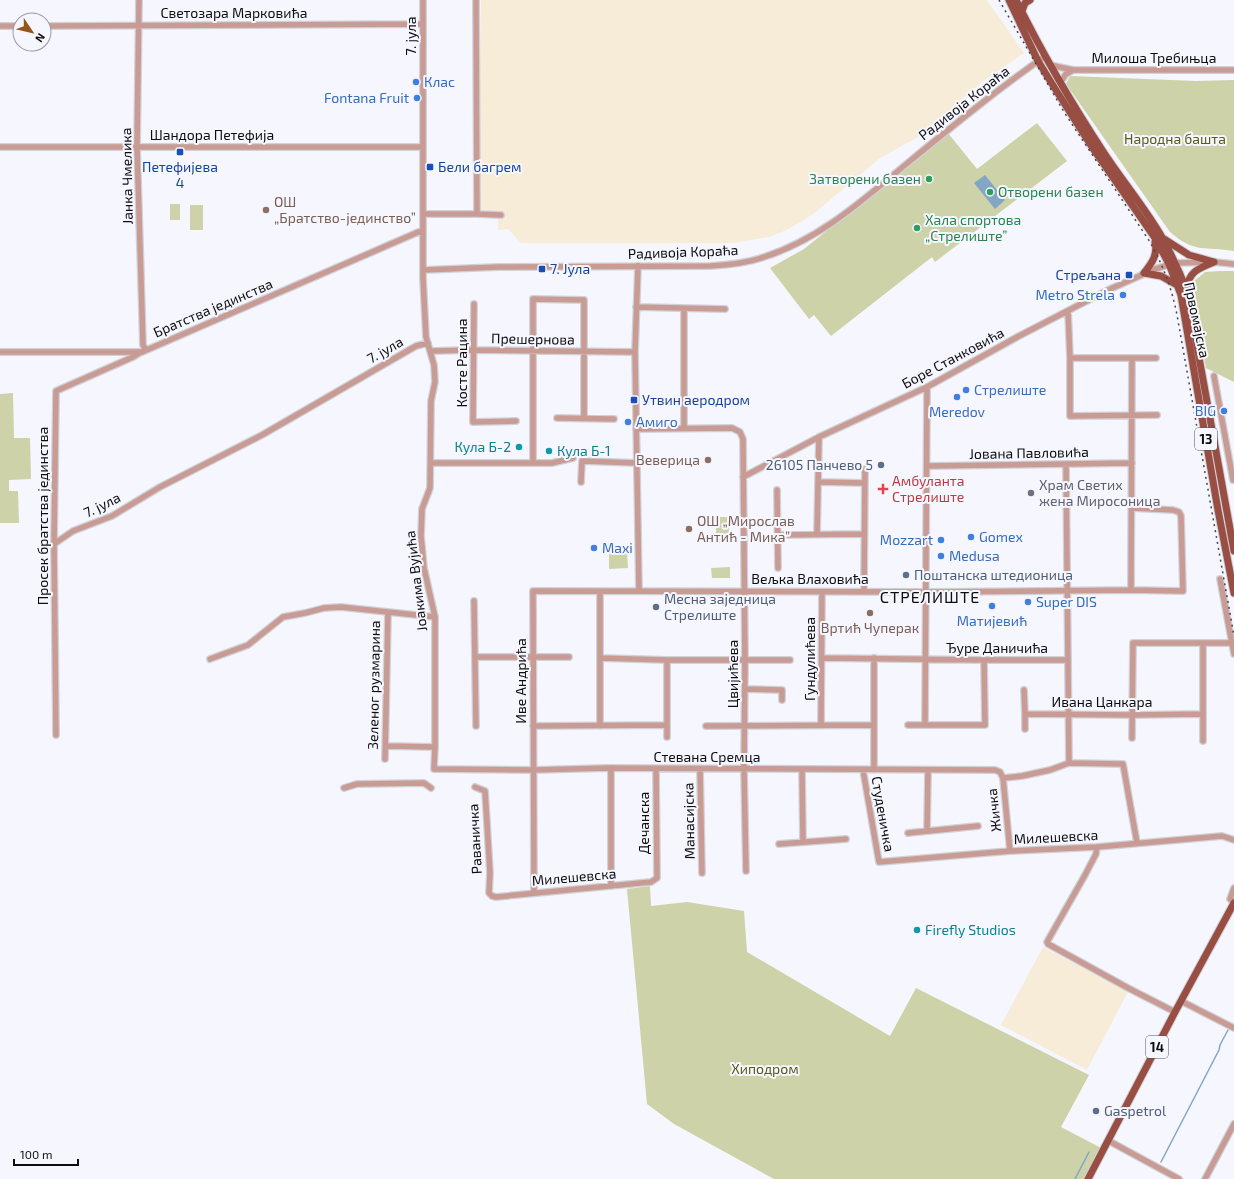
<svg xmlns="http://www.w3.org/2000/svg" width="1234" height="1179" font-family="'Exo 2',sans-serif">
<style>
.industrial{fill:#f6ecd7}
.green{fill:#cdd2a9}
.water{fill:#83a6c5}
.lines{fill:none;stroke-linecap:round;stroke-linejoin:round}
.stream{stroke:#83a6c5;stroke-width:1.5}
.minor-casing{stroke:#d1d1d8;stroke-width:8}
.major-casing{stroke:#d1d1d8;stroke-width:9}
.minor{stroke:#c89c94;stroke-width:5.5}
.major{stroke:#994e43;stroke-width:7}
.rail{stroke:#46464a;stroke-width:1.5;stroke-dasharray:2 4;stroke-linecap:butt}
.shop-dot{fill:#3f7fe0;stroke:#f6f6fe;stroke-width:1.5}
.transit-dot{fill:#1a4fb4;stroke:#f6f6fe;stroke-width:1.5}
.leisure-dot{fill:#2e9e5b;stroke:#f6f6fe;stroke-width:1.5}
.education-dot{fill:#8d6e63;stroke:#f6f6fe;stroke-width:1.5}
.culture-dot{fill:#0f9aa8;stroke:#f6f6fe;stroke-width:1.5}
.service-dot{fill:#5c6f8a;stroke:#f6f6fe;stroke-width:1.5}
.health-dot{fill:#e0444e;stroke:#f6f6fe;stroke-width:1.5}
.worship-dot{fill:#6b7280;stroke:#f6f6fe;stroke-width:1.5}
.labels{text-anchor:middle;stroke-width:4;stroke-linejoin:round;paint-order:stroke}
.shield{fill:#f6f6fe;stroke:#535357;stroke-width:1}
.shield-label{font-size:13px;font-weight:bold;fill:#0d0d10}
.street-label{font-size:14px;fill:#0d0d10;stroke:#f6f6fe}
.shop-label{font-size:14px;fill:#366cbe;stroke:#f6f6fe;text-anchor:start}
.park-label{font-size:14px;fill:#575c17;stroke:#f6f6fe}
.transit-label{font-size:14px;fill:#164399;stroke:#f6f6fe;text-anchor:start}
.leisure-label{font-size:14px;fill:#27864d;stroke:#f6f6fe;text-anchor:start}
.education-label{font-size:14px;fill:#785e54;stroke:#f6f6fe;text-anchor:start}
.culture-label{font-size:14px;fill:#0d838f;stroke:#f6f6fe;text-anchor:start}
.service-label{font-size:14px;fill:#4e5e75;stroke:#f6f6fe;text-anchor:start}
.health-label{font-size:14px;fill:#be3a42;stroke:#f6f6fe;text-anchor:start}
.worship-label{font-size:14px;fill:#5b616d;stroke:#f6f6fe;text-anchor:start}
.quarter-label{font-size:16px;letter-spacing:1px;fill:#0d0d10;stroke:#f6f6fe}
</style>
<rect width="100%" height="100%" fill="#f6f6fe"/>
<path class="industrial" d="M481,0H987L1024,53L982,82L918,137L880,158L817,211L801,222L784,231L769,237L733,243H521L508,229L498,230V211L478,209Z
M1043,947L1128,992L1087,1070L1001,1025Z"/>
<path class="green" d="M1070,76L1196,81L1234,80V251C1205,246 1195,254 1170,232L1066,84Z
M1037,123L1067,161L935,262L932,257L831,336L814,315L809,319L770,268L804,249L948,133L977,169Z
M170,204H180V220H170Z
M190,205H203V230H190Z
M1220,271H1234V382L1206,368L1192,286L1193,282L1205,272Z
M13,393L14,438H30L31,479L9,480V491H18L19,523H0V394Z
M716,517H729V543H716Z
M627,552L628,568L609,569V553Z
M730,567V578H712L711,568Z
M650,886L651,906L687,902L744,911L747,952L890,1036L916,988L1089,1075L1061,1127L1105,1150L1088,1179H774L674,1124L647,1104L627,889Z"/>
<path class="water" d="M985,175L1005,200L995,209L974,183Z"/>
<g class="lines">
<path class="stream" d="M1161,1162L1219,1050L1220,1045L1228,1030
M1075,1179L1089,1152"/>
<defs>
<path id="minor" d="M139,0L137,147L143,345L146,350
M423,0V278L426,337L434,365L435,382L431,401L430,488L422,509L421,536L424,568L435,617V747L434,769L533,770L607,768L995,770L1000,772L1003,778L1010,851
M476,0L477,214
M0,26H20
M44,26L423,24
M1050,65L1073,70H1234
M1060,83L1066,74L1073,70
M0,147H423
M423,214H477L501,215
M638,266L635,352L639,591
M423,270L498,267L710,266C728,265 747,263 764,257C821,239 865,198 910,161C954,125 998,89 1044,57
M474,304L473,422L516,421
M636,307L725,309
M1068,311L1070,358V416L1157,415
M431,351L473,350L635,352
M0,352H142L423,230
M1070,358H1156
M1214,376L1233,480
M557,418L614,419
M684,428V309
M636,429L732,428L740,432L743,439L745,660L744,769L746,871
M533,462V299L584,300V418
M431,463H552L573,458
M1066,465L1069,763
M927,466L1132,463
M743,477L819,437L927,387L1019,336L1108,290L1155,269L1175,263L1214,262L1234,264
M581,482L582,461L637,463
M818,482L864,483
M777,490L778,568
M817,534L819,437
M778,535L864,534
M54,544L73,531L112,516L160,487L262,435L416,346L428,343
M1220,579L1234,654
M1131,590L1132,358
M864,591L865,469
M474,601L476,726
M1203,644V741
M475,657H569
M600,658L667,660H790
M822,658L984,660H1068
M874,658V770
M210,659L248,645L283,617L305,613L324,608L341,607L435,617
M745,689L782,690V700
M1024,690L1025,714L1132,715L1203,714
M1025,714V729
M821,725L822,592
M908,725H985L984,660
M925,725L927,387
M533,726L666,725
M600,726V592
M706,726L874,725
M56,735L54,544L56,391L133,357L141,352
M667,737V660
M1132,738L1133,643H1232
M386,746L435,747
M385,759L388,612
M611,768V886
M700,769L702,873
M802,769L803,842
M863,770L879,862L1010,851L1097,847L1222,836L1234,840
M1003,778L1022,776L1050,770L1069,763L1123,764L1137,843
M475,787L485,791L490,873L489,893L492,896L496,897L651,882L657,878L656,769
M344,788L357,784L424,783L431,788
M927,831L928,770
M908,833L978,826
M779,844L846,839
M1097,847L1096,854L1085,875L1047,942L1048,944L1128,988L1175,1012
M1234,888L1230,899L1234,902
M534,893L533,591L933,592L1131,590L1183,591L1181,516L1179,512L1173,510L1132,508
M1181,1001L1234,1028
M1109,1141L1179,1179
M1205,1179L1234,1124"/>
<path id="major" d="M1009,0L1038,61L1054,87L1092,147L1155,238L1169,264L1181,295L1183,307L1218,510L1234,593
M1016,0C1042,53 1072,104 1104,153C1123,182 1146,209 1163,239C1172,256 1180,273 1187,291L1234,551
M1022,11L1025,3L1030,0
M1164,239L1189,255L1214,262
M1155,242C1158,255 1152,263 1144,273L1161,276L1177,285
M1187,289C1188,272 1199,268 1214,262
M1088,1179L1175,1012L1234,903"/>
</defs>
<use href="#minor" class="minor-casing"/>
<use href="#major" class="major-casing"/>
<use href="#minor" class="minor"/>
<use href="#major" class="major"/>
<path class="rail" d="M999,0L1064,112L1150,242C1163,265 1172,289 1177,315L1234,636"/>
</g>
<g class="shop-dot">
<circle cx="416" cy="82" r="4"/>
<circle cx="417" cy="98" r="4"/>
<circle cx="1123" cy="295" r="4"/>
<circle cx="966" cy="390" r="4"/>
<circle cx="957" cy="397" r="4"/>
<circle cx="1224" cy="411" r="4"/>
<circle cx="628" cy="422" r="4"/>
<circle cx="971" cy="537" r="4"/>
<circle cx="941" cy="540" r="4"/>
<circle cx="594" cy="548" r="4"/>
<circle cx="941" cy="556" r="4"/>
<circle cx="1028" cy="602" r="4"/>
<circle cx="992" cy="606" r="4"/>
</g>
<g class="transit-dot">
<rect x="176" y="148" width="8" height="8" rx="2"/>
<rect x="426" y="163" width="8" height="8" rx="2"/>
<rect x="538" y="265" width="8" height="8" rx="2"/>
<rect x="1125" y="271" width="8" height="8" rx="2"/>
<rect x="630" y="396" width="8" height="8" rx="2"/>
</g>
<g class="leisure-dot">
<circle cx="929" cy="179" r="4"/>
<circle cx="990" cy="192" r="4"/>
<circle cx="917" cy="228" r="4"/>
</g>
<g class="education-dot">
<circle cx="266" cy="210" r="4"/>
<circle cx="708" cy="460" r="4"/>
<circle cx="689" cy="529" r="4"/>
<circle cx="870" cy="613" r="4"/>
</g>
<g class="culture-dot">
<circle cx="519" cy="447" r="4"/>
<circle cx="549" cy="451" r="4"/>
<circle cx="917" cy="930" r="4"/>
</g>
<g class="service-dot">
<circle cx="881" cy="465" r="4"/>
<circle cx="906" cy="575" r="4"/>
<circle cx="656" cy="607" r="4"/>
<circle cx="1096" cy="1111" r="4"/>
</g>
<path class="health-dot" d="M881 483h4v4h4v4h-4v4h-4v-4h-4v-4h4z"/>
<circle class="worship-dot" cx="1031" cy="493" r="4"/>
<g class="labels">
<g class="shield">
<rect x="1195" y="428" width="22" height="22" rx="3"/>
<rect x="1146" y="1036" width="22" height="22" rx="3"/>
</g>
<g class="shield-label">
<text x="1206" y="444">13</text>
<text x="1157" y="1052">14</text>
</g>
<g class="street-label">
<text x="234" y="18">Светозара Марковића</text>
<text transform="translate(411 36) rotate(-90)" y="5">7. јула</text>
<text x="1154" y="63">Милоша Требињца</text>
<text transform="translate(964 103) rotate(-38)" y="5">Радивоја Кораћа</text>
<text x="212" y="140">Шандора Петефија</text>
<text transform="translate(127 176) rotate(-91)" y="5">Јанка Чмелика</text>
<text transform="translate(683 252) rotate(-2)" y="5">Радивоја Кораћа</text>
<text transform="translate(213 308) rotate(-23)" y="5">Братства јединства</text>
<text transform="translate(1197 320) rotate(78)" y="5">Првомајска</text>
<text transform="translate(533 339) rotate(1)" y="5">Прешернова</text>
<text transform="translate(385 350) rotate(-30)" y="5">7. јула</text>
<text transform="translate(953 358) rotate(-28)" y="5">Боре Станковића</text>
<text transform="translate(462 363) rotate(-90)" y="5">Косте Рацина</text>
<text transform="translate(1029 453) rotate(-1)" y="5">Јована Павловића</text>
<text transform="translate(102 505) rotate(-26)" y="5">7. јула</text>
<text transform="translate(43 516) rotate(-90)" y="5">Просек братства јединства</text>
<text x="810" y="584">Вељка Влаховића</text>
<text transform="translate(416 581) rotate(-97)" y="5">Јоакима Вујића</text>
<text x="997" y="653">Ђуре Даничића</text>
<text transform="translate(810 659) rotate(-90)" y="5">Гундулићева</text>
<text transform="translate(733 674) rotate(-90)" y="5">Цвијићева</text>
<text transform="translate(521 681) rotate(-90)" y="5">Иве Андрића</text>
<text transform="translate(374 685) rotate(-89)" y="5">Зеленог рузмарина</text>
<text x="1102" y="707">Ивана Цанкара</text>
<text x="707" y="762">Стевана Сремца</text>
<text transform="translate(994 810) rotate(-96)" y="5">Жичка</text>
<text transform="translate(883 814) rotate(80)" y="5">Студеничка</text>
<text transform="translate(689 821) rotate(-91)" y="5">Манасијска</text>
<text transform="translate(644 823) rotate(-90)" y="5">Дечанска</text>
<text transform="translate(1056 837) rotate(-3)" y="5">Милешевска</text>
<text transform="translate(475 839) rotate(-93)" y="5">Раваничка</text>
<text transform="translate(574 877) rotate(-5)" y="5">Милешевска</text>
</g>
<g class="shop-label">
<text x="424" y="87">Клас</text>
<text x="409" y="103" text-anchor="end">Fontana Fruit</text>
<text x="1115" y="300" text-anchor="end">Metro Strela</text>
<text x="974" y="395">Стрелиште</text>
<text x="1216" y="416" text-anchor="end">BIG</text>
<text x="957" y="417" text-anchor="middle">Meredov</text>
<text x="636" y="427">Амиго</text>
<text x="979" y="542">Gomex</text>
<text x="933" y="545" text-anchor="end">Mozzart</text>
<text x="602" y="553">Maxi</text>
<text x="949" y="561">Medusa</text>
<text x="1036" y="607">Super DIS</text>
<text x="992" y="626" text-anchor="middle">Матијевић</text>
</g>
<g class="park-label">
<text x="1175" y="144">Народна башта</text>
<text x="765" y="1074">Хиподром</text>
</g>
<g class="transit-label">
<text x="180" y="172" text-anchor="middle">Петефијева<tspan x="180" dy="16">4</tspan></text>
<text x="438" y="172">Бели багрем</text>
<text x="550" y="274">7. Јула</text>
<text x="1121" y="280" text-anchor="end">Стрељана</text>
<text x="642" y="405">Утвин аеродром</text>
</g>
<g class="leisure-label">
<text x="921" y="184" text-anchor="end">Затворени базен</text>
<text x="998" y="197">Отворени базен</text>
<text x="925" y="225">Хала спортова<tspan x="925" dy="16">„Стрелиште”</tspan></text>
</g>
<g class="education-label">
<text x="274" y="207">ОШ<tspan x="274" dy="16">„Братство-јединство”</tspan></text>
<text x="700" y="465" text-anchor="end">Веверица</text>
<text x="697" y="526">ОШ „Мирослав<tspan x="697" dy="16">Антић - Мика”</tspan></text>
<text x="870" y="633" text-anchor="middle">Вртић Чуперак</text>
</g>
<g class="culture-label">
<text x="511" y="452" text-anchor="end">Кула Б-2</text>
<text x="557" y="456">Кула Б-1</text>
<text x="925" y="935">Firefly Studios</text>
</g>
<g class="service-label">
<text x="873" y="470" text-anchor="end">26105 Панчево 5</text>
<text x="914" y="580">Поштанска штедионица</text>
<text x="664" y="604">Месна заједница<tspan x="664" dy="16">Стрелиште</tspan></text>
<text x="1104" y="1116">Gaspetrol</text>
</g>
<g class="health-label">
<text x="892" y="486">Амбуланта<tspan x="892" dy="16">Стрелиште</tspan></text>
</g>
<g class="worship-label">
<text x="1039" y="490">Храм Светих<tspan x="1039" dy="16">жена Миросоница</tspan></text>
</g>
<g class="quarter-label">
<text x="930" y="603">СТРЕЛИШТЕ</text>
</g>
</g>
<g transform="translate(32 32) rotate(125)"><circle r="19" fill="#f6f6fe" stroke="#99999f"/>
<path d="M0-3L7 15L0 10L-7 15Z" fill="#93551a"/>
<text y="-6" font-size="11" font-weight="bold" text-anchor="middle" fill="#0d0d10">N</text>
</g>
<path d="M14 1159v6h64v-6" fill="none" stroke="#0d0d10" stroke-width="2"/>
<text x="20" y="1159" font-size="12" fill="#0d0d10" stroke="#f6f6fe" stroke-width="3" paint-order="stroke">100 m</text>
</svg>
